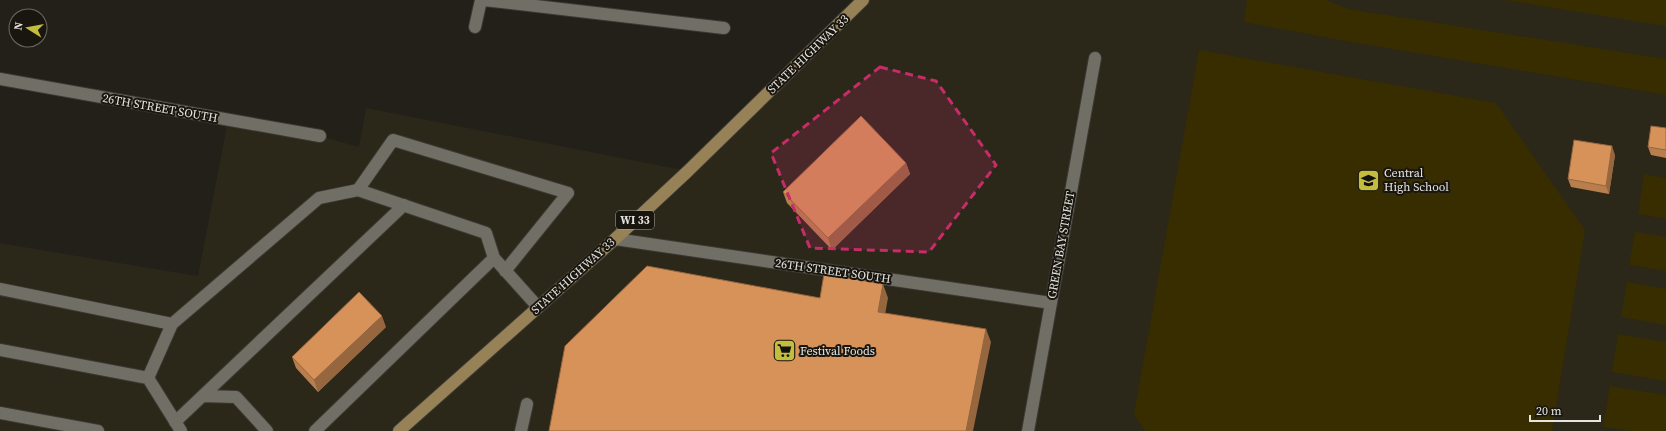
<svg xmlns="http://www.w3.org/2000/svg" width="1666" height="431" font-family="'Source Serif 4',serif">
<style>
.built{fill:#2b2719}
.grass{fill:#382d00}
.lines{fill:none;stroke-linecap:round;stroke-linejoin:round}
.minor-casing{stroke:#3c3934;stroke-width:14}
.major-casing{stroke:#3c3934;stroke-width:14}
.minor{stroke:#716f65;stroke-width:12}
.major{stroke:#978258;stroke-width:12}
.wall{fill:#b97e4d}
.shaded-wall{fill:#96663f}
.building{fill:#d7925a;stroke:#96663f}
.marked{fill:#c62c68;fill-opacity:0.2;stroke:#c62c68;stroke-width:3;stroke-dasharray:8 5;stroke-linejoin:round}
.labels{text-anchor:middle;stroke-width:4;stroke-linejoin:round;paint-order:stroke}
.shield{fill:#19160f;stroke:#a8a6a1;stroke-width:1}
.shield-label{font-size:11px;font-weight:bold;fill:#e6e4df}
.street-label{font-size:12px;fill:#e6e4df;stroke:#19160f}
.poi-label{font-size:12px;fill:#e6e4df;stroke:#19160f;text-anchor:start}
</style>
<rect width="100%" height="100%" fill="#222018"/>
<path class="built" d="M863,0H1666V431H0V243L198,276L228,120L320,136L359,147L366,108L688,171Z"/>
<path class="grass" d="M1247,0H1326L1349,9L1666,59V95L1340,40L1244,22Z
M1504,0H1666V26Z
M1199,50L1496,103L1585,230L1552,431H1145L1134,414Z
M1644,174L1666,178V219L1638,214Z
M1635,232L1666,237V271L1629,265Z
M1627,282L1666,289V325L1621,317Z
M1618,334L1666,342V381L1612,372Z
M1610,386L1666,395V431H1630L1603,427Z"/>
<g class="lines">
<defs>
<path id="minor" d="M484,0L724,28
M475,27L481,0
M0,79L320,136
M358,190L486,233L494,258L538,307
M615,239L1051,303
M0,289L172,324
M0,350L148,378
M203,396L236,397L267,431
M0,413L98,431
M175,422L404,205
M181,431L148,378L172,324L319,198L358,190L393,140L568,193L505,271
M315,431L494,258
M521,431L527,404
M1028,431L1095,58"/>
<path id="major" d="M399,431L615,239L688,171L863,0"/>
</defs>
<use href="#minor" class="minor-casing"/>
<use href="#major" class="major-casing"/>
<use href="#minor" class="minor"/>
<use href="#major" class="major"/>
</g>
<path class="wall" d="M1666,128V158L1651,155L1648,147Z
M1615,155L1609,194L1571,187L1568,179Z
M906,163L910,174L832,250L787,203L783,192Z
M386,327L318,392L296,368L292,357Z"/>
<path class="shaded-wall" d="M1612,146L1615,155L1609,194L1606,186Z
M906,163L910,174L832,250L828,238Z
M883,284L888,298L883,326L878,312Z
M382,316L386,327L318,392L314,380Z
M986,329L991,342L973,431H966Z"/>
<path class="building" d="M861,116L906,163L828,238L783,192Z
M1651,126L1666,128V150L1648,147Z
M1574,140L1612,146L1606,186L1568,179Z
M647,266L820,298L824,274L883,284L878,312L986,329L966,431H549L565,346Z
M359,292L382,316L314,380L292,357Z"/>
<path class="marked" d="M880,67L936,81L996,165L929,252L810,248L771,153Z"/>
<defs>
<symbol id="school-square" viewBox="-11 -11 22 22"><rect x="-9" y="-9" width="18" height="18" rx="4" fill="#c4bc3d" stroke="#19160f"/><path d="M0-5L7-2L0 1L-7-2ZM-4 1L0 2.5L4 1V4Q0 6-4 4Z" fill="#111"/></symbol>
<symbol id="supermarket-square" viewBox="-11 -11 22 22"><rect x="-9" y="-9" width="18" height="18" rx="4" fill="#c4bc3d" stroke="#19160f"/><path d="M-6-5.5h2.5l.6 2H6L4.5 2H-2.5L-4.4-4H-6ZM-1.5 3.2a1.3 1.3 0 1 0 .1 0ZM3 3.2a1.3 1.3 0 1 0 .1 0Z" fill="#111"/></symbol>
</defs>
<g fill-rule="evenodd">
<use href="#school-square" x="1356" y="168" width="25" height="25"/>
<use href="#supermarket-square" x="772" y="338" width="25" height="25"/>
</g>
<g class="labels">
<rect class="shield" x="616" y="211" width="38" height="18" rx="3"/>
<g class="shield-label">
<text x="635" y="224">WI 33</text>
</g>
<g class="street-label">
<text transform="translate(808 54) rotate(-44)" y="4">STATE HIGHWAY 33</text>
<text transform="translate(160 108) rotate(10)" y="4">26TH STREET SOUTH</text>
<text transform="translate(1061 245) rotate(-80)" y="4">GREEN BAY STREET</text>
<text transform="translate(833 271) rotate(8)" y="4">26TH STREET SOUTH</text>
<text transform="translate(573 276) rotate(-42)" y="4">STATE HIGHWAY 33</text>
</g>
<g class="poi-label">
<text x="1384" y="177">Central<tspan x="1384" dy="14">High School</tspan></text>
<text x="800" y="355">Festival Foods</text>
</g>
</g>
<g transform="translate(28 28) rotate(281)"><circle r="19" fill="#19160f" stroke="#6b6862"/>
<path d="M0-3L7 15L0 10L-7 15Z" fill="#c4bc3d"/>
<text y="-6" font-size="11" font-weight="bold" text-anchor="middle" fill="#e6e4df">N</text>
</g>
<path d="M1530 415v6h70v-6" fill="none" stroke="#e6e4df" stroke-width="2"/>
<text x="1536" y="415" font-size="12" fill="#e6e4df" stroke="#19160f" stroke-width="3" paint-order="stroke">20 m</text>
</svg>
